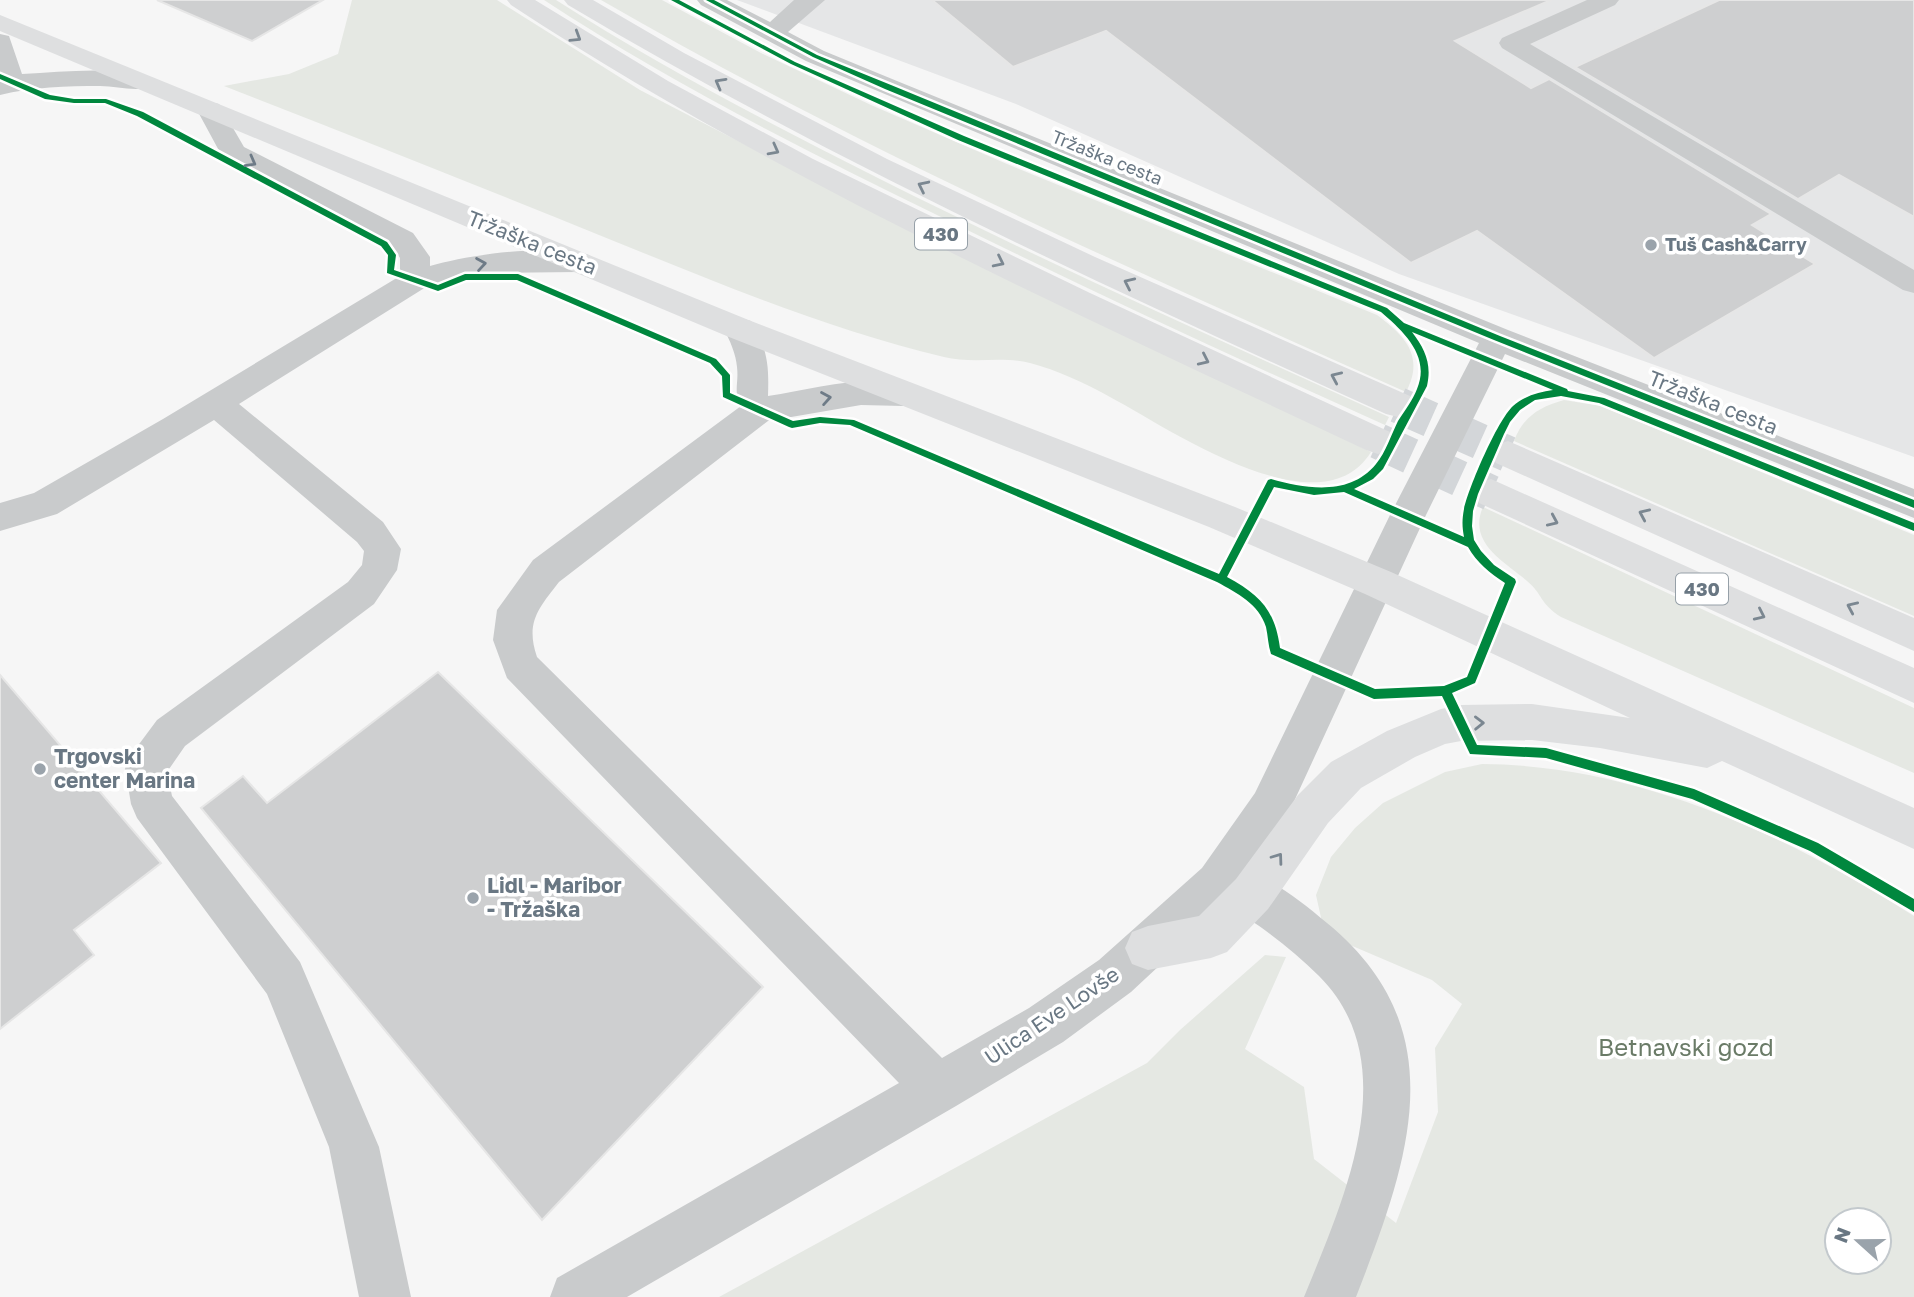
<svg xmlns="http://www.w3.org/2000/svg" width="1914" height="1297" font-family="'Golos Text',sans-serif">
<style>
.built{fill:#e5e6e7}
.green{fill:#e5e8e3;fill-rule:evenodd}
.building{fill:#cecfd0;stroke:#e6e6e6;stroke-width:2}
.lines{fill:none;stroke-linecap:round;stroke-linejoin:round}
.highway-tunnel{stroke:#d3d6d9;stroke-width:36;stroke-dasharray:36 18;stroke-linecap:butt}
.minor{fill:#c9cbcc;fill-rule:evenodd}
.major{fill:#dedfe0;fill-rule:evenodd}
.highway{fill:#dedfe0;fill-rule:evenodd}
.cycleway-casing{stroke:#fff;stroke-width:5}
.cycleway{fill:#00873e;fill-rule:evenodd}
.oneway{stroke:#7b8791}
.oneway2{stroke:#6e7b87}
.poi-dot{fill:#9aa3ab;stroke:#fff;stroke-width:2.5}
.labels{text-anchor:middle;stroke-width:7;stroke-linejoin:round;paint-order:stroke}
.far-street-label{font-size:18px;fill:#697783;stroke:#fff}
.far-poi-label{font-size:18px;font-weight:bold;fill:#697783;stroke:#fff;text-anchor:start}
.shield{fill:#fff;stroke:#96a0a8;stroke-width:2}
.shield-label{font-size:19px;font-weight:bold;fill:#697783}
.street-label{font-size:21px;fill:#697783;stroke:#fff}
.poi-label{font-size:21px;font-weight:bold;fill:#697783;stroke:#fff;text-anchor:start}
.near-park-label{font-size:24px;fill:#6a7b67;stroke:#fff}
</style>
<rect width="100%" height="100%" fill="#f6f6f6"/>
<path class="built" d="M737,0H1914V457L1399,274L1016,104Z"/>
<path class="green" d="M352,0H497L640,90L792,169L1371,452C1320,534 1167,427 1110,397C1085,383 1057,370 1030,363C1004,356 971,364 944,357C825,329 711,280 599,235C474,184 349,135 224,86L289,74L338,54Z
M544,0H556C659,66 767,122 876,177C1045,262 1217,339 1389,417L1385,425C1235,358 1086,289 939,216C804,150 669,82 544,0Z
M601,0H662L761,53L871,105L1007,164L1377,315C1405,336 1425,356 1406,392C1133,270 860,150 601,0Z
M1564,400L1601,406L1914,535V616L1514,441C1523,417 1539,407 1564,400Z
M1483,507L1914,708V773L1561,617C1539,603 1543,594 1527,581C1505,562 1467,543 1483,507Z
M1482,764C1637,765 1785,834 1914,916V1297H719L1147,1063L1180,1030L1265,955L1286,957L1245,1049L1304,1087L1314,1159L1396,1223L1438,1112L1435,1048L1462,1004L1432,980L1336,939L1322,922L1316,895L1331,857L1355,828L1383,803L1445,772ZM1837,1220H1879V1262H1837Z"/>
<path class="building" d="M157,0H323L252,41Z
M932,0H1551L1455,41L1531,88L1549,79L1771,214L1752,225L1815,264L1654,358L1477,231L1411,263L1106,31L1013,67Z
M1719,0H1914V217L1839,175L1798,199L1575,67Z
M438,672L763,987L542,1220L201,808L243,776L267,803Z
M0,675L161,863L74,930L94,955L0,1029Z"/>
<g class="lines">
<path class="highway-tunnel" d="M1398,405L1508,454
M1378,441L1491,493"/>
<path class="minor" d="M697,0H727L770,22L794,0H825L788,32L824,51L897,81L1508,330L1914,489V518L1505,354L1426,515L1285,821L1249,874L1252,873C1280,884 1304,904 1327,923C1458,1030 1408,1163 1356,1297H1304C1343,1201 1407,1064 1319,976C1301,958 1282,943 1262,928C1254,922 1242,916 1236,908C1234,905 1233,902 1232,898L1131,992L1063,1042L956,1106L627,1297H550L557,1278L899,1083L507,678L493,640L497,610L533,560L741,406C733,392 739,383 737,367C736,354 730,341 724,329L729,321L740,318L751,321C768,349 769,366 768,396C814,389 869,372 915,386L919,394L915,402L903,406L861,405L768,421L559,582C539,608 525,622 537,657L942,1058L1029,1008L1099,960L1202,868L1255,793L1390,515L1479,343L806,61L701,5Z
M1587,0H1619L1615,5L1530,44L1914,270V293L1903,290L1502,48L1499,43L1502,38Z
M0,34L9,36L22,74C65,72 109,66 150,77L154,82L150,87C134,92 117,86 100,86C67,86 32,87 0,95Z
M210,102L219,104L244,147L413,233L430,257V266C472,254 547,244 589,255L593,262L589,269L578,272L496,273L426,287L239,404L383,522L401,549L397,570L374,604L185,746L167,772L172,796L300,962L379,1147L411,1297H359L329,1147L267,994L137,818L131,804L125,768L131,755L157,720L348,582L362,565L364,551L357,542L214,420L57,514L0,531V503L34,493L163,419L400,276V258L393,247L223,158L197,110L201,104Z"/>
<path class="major" d="M0,15L751,321L1235,507L1391,572L1914,808V849L1722,761L1707,768L1600,748L1532,740L1461,741L1445,744L1415,757L1361,788L1328,823L1268,909L1227,952L1211,958L1148,970L1132,964L1125,948L1132,932L1148,926L1199,916L1236,879L1298,795L1331,762L1387,731L1441,709L1461,705L1532,704L1630,718L1365,594L1209,527L729,337L0,31Z"/>
<path class="highway" d="M507,0H535L668,81L813,159L1090,293L1390,432L1395,441L1390,450L1378,454L1366,450C1078,314 777,180 511,5Z
M564,0H593L684,53L887,159L1095,257L1410,396L1415,405L1410,414L1398,417L1386,414C1108,288 831,161 568,5Z
M1508,441L1914,618V651L1496,463L1491,454L1496,445Z
M1491,479L1914,668V703L1479,503L1473,493L1479,483Z"/>
<defs>
<path id="cycleway" d="M671,0H679L795,62L964,136L1387,308L1404,323L1567,389L1568,391L1604,398L1914,523V531L1599,403L1561,396L1535,400L1520,410L1510,422L1504,434L1478,494L1473,511L1472,526L1474,540L1481,551L1494,565L1515,579L1516,582L1475,683L1452,693L1477,745L1546,748L1694,789L1818,843L1914,899V912L1810,851L1692,799L1546,758L1470,754L1442,696L1374,699L1271,654C1268,645 1268,636 1266,627C1259,604 1237,593 1217,582L850,425L820,423L792,428L789,427L723,397L722,376L710,363L517,280H466L438,291L387,273L388,255L381,246L137,116L105,103H74L45,99L0,79V74L50,95L74,99H106L143,112L387,242L396,255L394,270L438,285L465,274H518L716,359L730,375V393L793,421L820,417L854,420L1219,574L1268,480L1271,479C1307,489 1350,496 1376,464C1386,452 1391,435 1398,421C1405,410 1413,400 1417,389C1431,356 1403,331 1381,312L958,140L791,64ZM1412,332L1553,390C1539,392 1524,396 1513,406C1497,421 1469,487 1464,509C1462,519 1462,527 1464,537L1354,489L1373,479L1383,469L1427,386C1432,364 1425,349 1412,332ZM1274,487L1314,495L1344,492L1468,547C1477,563 1490,573 1505,583L1467,677L1444,686L1375,689L1280,648C1275,610 1260,595 1227,577Z
M706,0H714L817,55L891,85L1500,336L1914,500V508L1494,340L885,89L813,57Z"/>
</defs>
<use href="#cycleway" class="cycleway-casing"/>
<use href="#cycleway" class="cycleway"/>
</g>
<defs><path id="oneway-chevron" d="M-2-3.5L2.5 0L-2 3.5" fill="none" stroke-width="1.6" stroke-linecap="round" stroke-linejoin="round" transform="scale(1.75)"/></defs>
<g class="oneway">
<use href="#oneway-chevron" transform="translate(576 37) rotate(32)"/>
<use href="#oneway-chevron" transform="translate(720 83) rotate(-151)"/>
<use href="#oneway-chevron" transform="translate(774 150) rotate(28)"/>
<use href="#oneway-chevron" transform="translate(923 186) rotate(-154)"/>
<use href="#oneway-chevron" transform="translate(999 262) rotate(26)"/>
<use href="#oneway-chevron" transform="translate(1129 283) rotate(-155)"/>
<use href="#oneway-chevron" transform="translate(1204 360) rotate(25)"/>
<use href="#oneway-chevron" transform="translate(1336 377) rotate(-156)"/>
<use href="#oneway-chevron" transform="translate(1644 514) rotate(-156)"/>
<use href="#oneway-chevron" transform="translate(1553 521) rotate(24)"/>
<use href="#oneway-chevron" transform="translate(1852 607) rotate(-156)"/>
<use href="#oneway-chevron" transform="translate(1760 615) rotate(25)"/>
<use href="#oneway-chevron" transform="translate(1479 723) rotate(-1)"/>
<use href="#oneway-chevron" transform="translate(1278 858) rotate(-54)"/>
</g>
<g class="oneway2">
<use href="#oneway-chevron" transform="translate(251 162) rotate(29)"/>
<use href="#oneway-chevron" transform="translate(481 264) rotate(-9)"/>
<use href="#oneway-chevron" transform="translate(826 398) rotate(-10)"/>
</g>
<g class="poi-dot">
<circle cx="1651" cy="245" r="7"/>
<circle cx="40" cy="769" r="7"/>
<circle cx="473" cy="898" r="7"/>
</g>
<g class="labels">
<g class="far-street-label">
<text transform="translate(1107 158) rotate(22)" y="6">Tržaška cesta</text>
</g>
<g class="far-poi-label">
<text x="1665" y="251">Tuš Cash&amp;Carry</text>
</g>
<g class="shield">
<rect x="915" y="218.5" width="52" height="31" rx="5"/>
<rect x="1676" y="573.5" width="52" height="31" rx="5"/>
</g>
<g class="shield-label">
<text x="941" y="241">430</text>
<text x="1702" y="596">430</text>
</g>
<g class="street-label">
<text transform="translate(532 243) rotate(22)" y="7">Tržaška cesta</text>
<text transform="translate(1713 403) rotate(22)" y="7">Tržaška cesta</text>
<text transform="translate(1052 1016) rotate(-34)" y="7">Ulica Eve Lovše</text>
</g>
<g class="poi-label">
<text x="54" y="764">Trgovski<tspan x="54" dy="24">center Marina</tspan></text>
<text x="487" y="893">Lidl - Maribor<tspan x="487" dy="24">- Tržaška</tspan></text>
</g>
<g class="near-park-label">
<text x="1686" y="1056">Betnavski gozd</text>
</g>
</g>
<g transform="translate(1858 1241) rotate(291)"><circle r="33" fill="#ffffff" stroke="#c3c9cd" stroke-width="2"/>
<path d="M0-5L12 26L0 18L-12 26Z" fill="#9aa3ab"/>
<text y="-10" font-size="19" font-weight="bold" text-anchor="middle" fill="#697783">N</text>
</g>
</svg>
